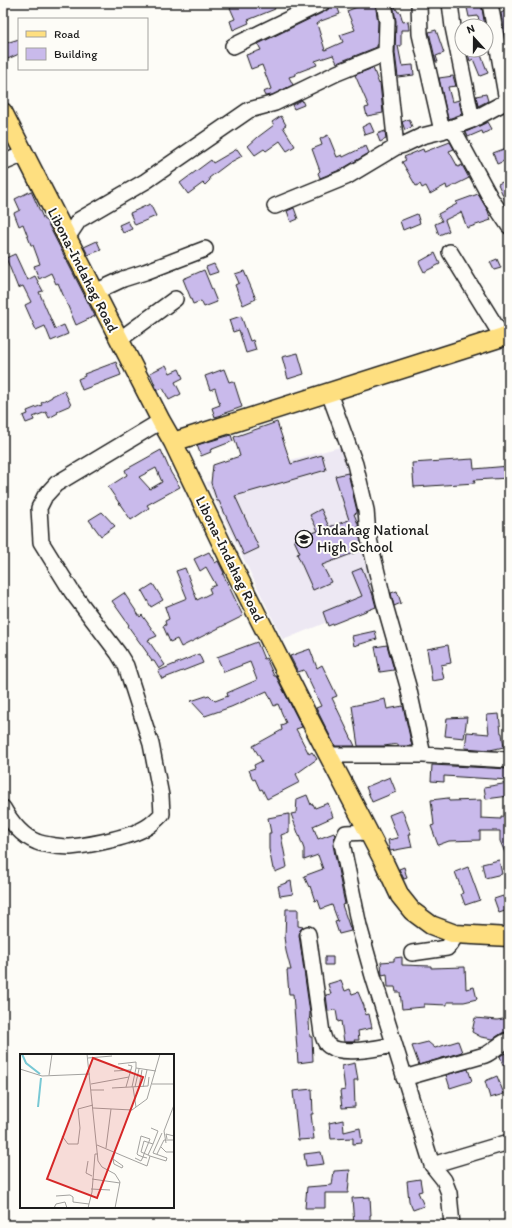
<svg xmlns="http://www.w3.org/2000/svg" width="512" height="1228" font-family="Itim,sans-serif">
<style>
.built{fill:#ede8f3}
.building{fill:#c9baeb;stroke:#1c1c1c;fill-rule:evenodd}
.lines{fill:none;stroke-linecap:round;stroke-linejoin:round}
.minor-casing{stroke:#1c1c1c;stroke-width:18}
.major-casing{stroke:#1c1c1c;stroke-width:21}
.minor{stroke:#fdfcf7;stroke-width:15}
.major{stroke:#fedf80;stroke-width:18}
.labels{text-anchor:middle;stroke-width:4;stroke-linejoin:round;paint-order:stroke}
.street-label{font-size:15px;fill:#1c1c1c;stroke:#fdfcf7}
.poi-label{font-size:15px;fill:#1c1c1c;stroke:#fdfcf7;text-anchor:start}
.inset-river{fill:none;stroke:#78c8d4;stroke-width:2}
.inset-road{fill:none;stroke:#a3a29f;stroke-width:1}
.view{fill:#d62828;fill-opacity:0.15;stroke:#d62828;stroke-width:2}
.inset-edge{fill:none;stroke:#1c1c1c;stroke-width:2}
</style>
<rect width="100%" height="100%" fill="#fdfcf7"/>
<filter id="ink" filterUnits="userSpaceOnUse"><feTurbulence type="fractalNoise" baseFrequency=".025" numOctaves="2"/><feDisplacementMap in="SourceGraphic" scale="8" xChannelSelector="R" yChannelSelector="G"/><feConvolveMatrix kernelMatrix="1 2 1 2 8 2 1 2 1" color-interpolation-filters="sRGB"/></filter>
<g filter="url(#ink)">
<path class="built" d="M348,445L391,596L283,640L206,482Z"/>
<path class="building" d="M228,3H272L275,9L248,20L249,23L233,30L230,21L235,19Z
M331,3H336L340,14L321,21L317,24L325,50L343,42L340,35L355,30L347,11L367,3H375L378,22L377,47L337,63L333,55L315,61L317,65L296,73V75L289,77L293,85L272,95L265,96L263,92L271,89L262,65L251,69L246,55L261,50L258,44L326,11L330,8Z
M393,3L398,12H400L403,22L408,21L409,30H401V46H398L402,66L413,65L414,75L398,77L395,53L396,21Z
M466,3H481L485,26H480L478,16L469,17Z
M509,9V59L501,13Z
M436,30L444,53L436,56L438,62H436L429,32Z
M19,39V54L3,61V44Z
M467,50H474L477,56L481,55L488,73L480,76L473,59L470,61Z
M373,68L379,84L380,83L383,113L367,116L365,108L369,107L355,75Z
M453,76L456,86L448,87L452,102L459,100L462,114L448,119L439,78Z
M486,94L488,101L478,106L476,96Z
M302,100L304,105L294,109L292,105Z
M281,116L286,125L283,127L295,146L287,151L280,141L266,151L264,149L255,155L248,146L258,137L274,125L272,122Z
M409,119L412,127L405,130L402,122Z
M488,122L492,129L483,134L482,131L468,137L466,132Z
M370,123L374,132L365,135L362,127Z
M385,131L386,139L380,142L377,134Z
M328,135L337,157L342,155L343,157L366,146L369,153L342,169L320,178L318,173L320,171L312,149L322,145L320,139Z
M450,142L454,149L449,151L458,167L462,165L469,178L447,189L446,185L430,194L426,186L422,188L420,184L416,186L402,162L406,160L404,157L423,149L424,152Z
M509,147V159L497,164L493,153Z
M237,149L242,156L229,163L209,178L210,180L205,185L203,183L188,194L180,183L211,160L213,163Z
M509,179V209L498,184Z
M31,191L44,220H46L95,316L76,325L58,283L56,284L51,273L39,279L34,266L40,264L33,245H31L23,224L19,226L14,213L20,210L15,199Z
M478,194L488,211L491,220L467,228L461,212L445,220L449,231L439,235L435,224L442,221L438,214L457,204L456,202Z
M150,204L156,216L135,225L130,213Z
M294,208L298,219L291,222L287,211Z
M417,214L420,223L403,230L400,221Z
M128,221L132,229L123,233L119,225Z
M97,241L101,250L88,255L84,247Z
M435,253L440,264L424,272L419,262Z
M15,254L27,280L35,276L43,291L39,292L55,329L64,325L68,334L51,341L45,326L36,330L25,305L31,302L23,286L18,288L6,258Z
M497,259L501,268L494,270L490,262Z
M214,264L218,272L209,275L206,267Z
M204,270L217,302L204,307L201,301L193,304L183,279Z
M244,271L256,299L243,305L235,285L239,283L235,274Z
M241,316L250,341L253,340L256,350L246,353L239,330L233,332L229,320Z
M298,353L304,374L288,379L282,357Z
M116,362L121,375L82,390L78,379L85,376L84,374Z
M166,365L170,373L179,369L183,378L175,382L181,394L169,400L163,388L158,390H157L150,373Z
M224,369L229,382L232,381L234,382L242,407L222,414V415L215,417L212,408L220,405L215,388L210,390L205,376Z
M64,390L71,405L57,411L58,413L49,418L46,412L33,417L34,420L26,423L23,416L28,414L27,411L42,405L41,403L52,397V396Z
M277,422L291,464L322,455L326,470L235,496L259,548L244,555L219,501H217L211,483L213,465L240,456L234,437Z
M231,435L233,441L210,450L211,452L201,456L197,445Z
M161,450L171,473L180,487L147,505L149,508L131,520L108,487L127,475L125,470ZM156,468L162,482L150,489L139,477Z
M473,459L474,469L509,466V478L474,480L475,483L414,487L412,463Z
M348,473L357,511V513L354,514L358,524L362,550L322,565L331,582L313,590L297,554L300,553L294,540L318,531L310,515L321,509L329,527L349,520L335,476Z
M102,512L115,526L101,536L89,520Z
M209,552L215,563L218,561L224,573L223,574L243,616L181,647L177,639L170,642L163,626L166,625L165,621L169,619L165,607L187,598L176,571L185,568L197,600L211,593L209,588L216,585L206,567L200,571L194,559Z
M362,568L371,592H372L376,607L328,626L323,612L362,596L352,572Z
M153,584L163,600L151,607L142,591Z
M397,591L401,603L394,606L391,593Z
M124,593L140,617L142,615L157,636L148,640L165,665L159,669L154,661H152L147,654H148L128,626L129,625L112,601Z
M375,631L377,639L354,646L352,636Z
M257,642L264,659L266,658L274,676H276L302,727L296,729L309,754L312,752L317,759L296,774L300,782L267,799L262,789L260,790L255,779L253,780L249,770L255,768L254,765L262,761L253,746L282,730L281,725L286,723L278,704L274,706L267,691L231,707L205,716L191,701L209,695L215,701L228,696L227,693L257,680L250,662L224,672L217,657Z
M387,645L394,670L380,672L375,647Z
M448,645L451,663L441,665L444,679L432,681L427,649Z
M310,649L317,668L322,665L337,696L332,698L355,746H335L316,708L321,706L304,670L298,672L290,656Z
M199,654L203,663L162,679L158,671Z
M385,699L387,709L403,706L412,746H398V744L384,746H358L352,706Z
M499,714L501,733H502L504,747L490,750L465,748L467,732L489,734L487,715Z
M467,717L464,738L445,736L447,718Z
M432,765L509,769V780L444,776V782L431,781Z
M390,777L396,792L372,802L366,787Z
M509,783V796L486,799L484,787Z
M307,795L311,805L313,804L315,808L328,803L333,817L313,826L318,839L334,833L335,836L333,845L345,904L342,905L351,931L339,934L335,922L338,921L332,905L321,909L318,900L315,901L310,886L309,887L304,876L323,869L318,855L304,860V849L291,814L296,813L297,799Z
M448,798L449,801L481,800V818L501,819V816L509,817V862L500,841V831H480V840L449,841L438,845L431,826L434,825L431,800Z
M402,810L411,834H409L412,847L390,851L388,840L398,838L389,815Z
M289,814V832L281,835L287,867L275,872V869H273L269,849V833H271L268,818Z
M499,860L502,874L485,878L482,864Z
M404,867L407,878L404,879L399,869Z
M468,867L480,900L465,905L461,894L463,893L455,872Z
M291,881L293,894L280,896L278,886Z
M503,896L508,910L499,913L494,899Z
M286,909H298V926L303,927L300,930L299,935L310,1013L309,1022L310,1037H312L313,1061L298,1063L293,994H289L287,970H291L286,951L284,937H285Z
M325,957H333V965H325Z
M402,957V965L431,966V968L465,967L466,989L474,987L477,999L464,1002H447V1005L424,1004V1007L402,1009L400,992H396L395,987H388L387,974L382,975L381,962L394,961V958Z
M341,980L345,991L350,989L352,994L358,992L364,1006L365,1015L369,1014L372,1028L358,1031L359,1040H354L355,1042H344L341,1021L338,1022L336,1010L328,1011L326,995L331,994L328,984Z
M475,1018L497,1020L509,1018V1031L502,1033L493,1039L481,1037L472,1032Z
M458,1041L462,1052L419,1065L412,1046L428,1042L435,1048Z
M509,1051V1063L503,1065L500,1056Z
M355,1063L358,1080H354L355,1107L342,1108L340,1091L345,1090L342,1066Z
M468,1069L472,1081L450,1088L446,1075Z
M497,1076L504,1094L490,1098L485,1081Z
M312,1089L313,1114H311L314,1139L298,1140L293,1091Z
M343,1120L344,1132L360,1128L362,1143L353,1144V1138L331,1139L329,1123Z
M321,1152L324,1164L306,1166L304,1154Z
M350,1170L348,1193H325V1208H305L307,1187L332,1185L334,1171Z
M420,1179L422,1191L418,1192L424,1206L413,1210L409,1201L407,1181Z
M370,1197L371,1215H370V1225H354L352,1198Z"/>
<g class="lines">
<defs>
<path id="minor" d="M384,3L387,21L386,53L396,147
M419,3L420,34L442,131
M450,3L453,27L472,120
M490,3L507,101
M233,46L322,3
M452,127L491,199L509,226
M3,163L24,154
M275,206L346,177L396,147L403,145L422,136L442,131L472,120L509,100
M67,238L79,220L146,181L249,110L275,103L337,73L386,53
M450,252L503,338
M95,292L123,279L145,272L205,249
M119,340L175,299
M329,393L355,464L366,510L368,535L384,602L408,686L423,755
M327,755H423L509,760
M3,808C11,822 21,836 37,842C44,845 63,847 70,847C91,845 134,837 150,825C154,822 158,818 162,814L161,796L151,744L126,666L118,653L72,592L41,542L39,508L45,496L56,484L161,421
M368,832L346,833L342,843L359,926L373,976L432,1165L444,1180L449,1193L452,1225
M308,934L322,1033C324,1038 324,1043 329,1046C343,1056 378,1048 394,1045
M412,953L447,948L453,940L455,934
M404,1078L485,1055C494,1051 500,1043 509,1040
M432,1165L509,1142"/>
<path id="major" d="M3,112L161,421L173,442L230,561L309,718L384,862L400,896L412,911L431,925L455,934L509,937
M173,442L509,335"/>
</defs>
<use href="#minor" class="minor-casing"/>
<use href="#major" class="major-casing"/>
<use href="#minor" class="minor"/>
<use href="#major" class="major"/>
</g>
</g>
<defs>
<symbol id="school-ring" viewBox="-11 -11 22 22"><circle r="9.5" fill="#fdfcf7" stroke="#1c1c1c" stroke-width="1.5"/><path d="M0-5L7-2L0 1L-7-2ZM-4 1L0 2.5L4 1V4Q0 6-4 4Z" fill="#1c1c1c"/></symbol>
</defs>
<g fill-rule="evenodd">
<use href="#school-ring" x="294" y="529" width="20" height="20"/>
</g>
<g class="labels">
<g class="street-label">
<text transform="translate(83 270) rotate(63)" y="5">Libona-Indahag Road</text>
<text transform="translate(230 559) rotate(64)" y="5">Libona-Indahag Road</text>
</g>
<g class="poi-label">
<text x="317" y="535">Indahag National<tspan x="317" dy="17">High School</tspan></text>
</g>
</g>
<g transform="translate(20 1054)">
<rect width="154" height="154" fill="#fdfcf7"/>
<path class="inset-river" d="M2,0L6,9L20,20M18,53L21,24"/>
<path class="inset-road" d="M67,0L78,107L82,113L95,120L100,128L95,154M68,4L92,2M98,10L116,8V14M0,15L22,22L70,20M94,17L111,16M29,21L32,0M71,30L109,23M132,30H154M106,33L112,12L108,11M112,33L116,14L136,17M113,33L116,53M115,33L119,15M119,33L122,16M123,33L127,16M92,34L128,32L129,23M71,36H84M73,54L112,56L127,45L140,0M131,74L138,77L133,90L128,101L121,98L124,87L133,90M42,82L48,90H58L60,74L58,55L73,51M147,85L146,80L154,82M146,89L144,77L154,51M77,91L127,112L130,102L128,101M141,93L146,98H154M86,94L91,55M95,98L93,105L103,112M137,100L144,86H154M130,102L146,107L147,104L133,99L142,79M115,104L121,107L123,103L124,100L130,85L121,82L117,100L118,101L123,103L127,104M93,105L94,110L102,114L103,112M68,107L66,119L72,122M72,125L100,129M71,135L90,136M36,142L50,141L53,143V148L69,150M34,154L36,150L45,148L47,154M68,154L72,138L75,100H78"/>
<path class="view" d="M73,4L123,23L77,144L27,125Z"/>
<rect width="154" height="154" class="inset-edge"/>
</g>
<rect width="512" height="1228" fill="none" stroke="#fdfcf7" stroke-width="16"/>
<rect x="8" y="8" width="496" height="1212" fill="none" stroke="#1c1c1c" stroke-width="1.5" filter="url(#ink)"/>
<rect x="18" y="18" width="130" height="52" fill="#fdfcf7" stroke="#a3a29f"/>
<rect x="26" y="31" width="20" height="6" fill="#fedf80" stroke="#a3a29f"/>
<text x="54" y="38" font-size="12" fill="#1c1c1c">Road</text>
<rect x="26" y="48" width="20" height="12" fill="#c9baeb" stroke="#a3a29f"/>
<text x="54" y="58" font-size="12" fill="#1c1c1c">Building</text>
<g transform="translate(474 38) rotate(339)"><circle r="19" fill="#fdfcf7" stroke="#a3a29f"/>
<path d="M0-3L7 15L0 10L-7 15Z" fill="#1c1c1c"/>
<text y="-6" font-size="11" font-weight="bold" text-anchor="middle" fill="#1c1c1c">N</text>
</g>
</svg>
